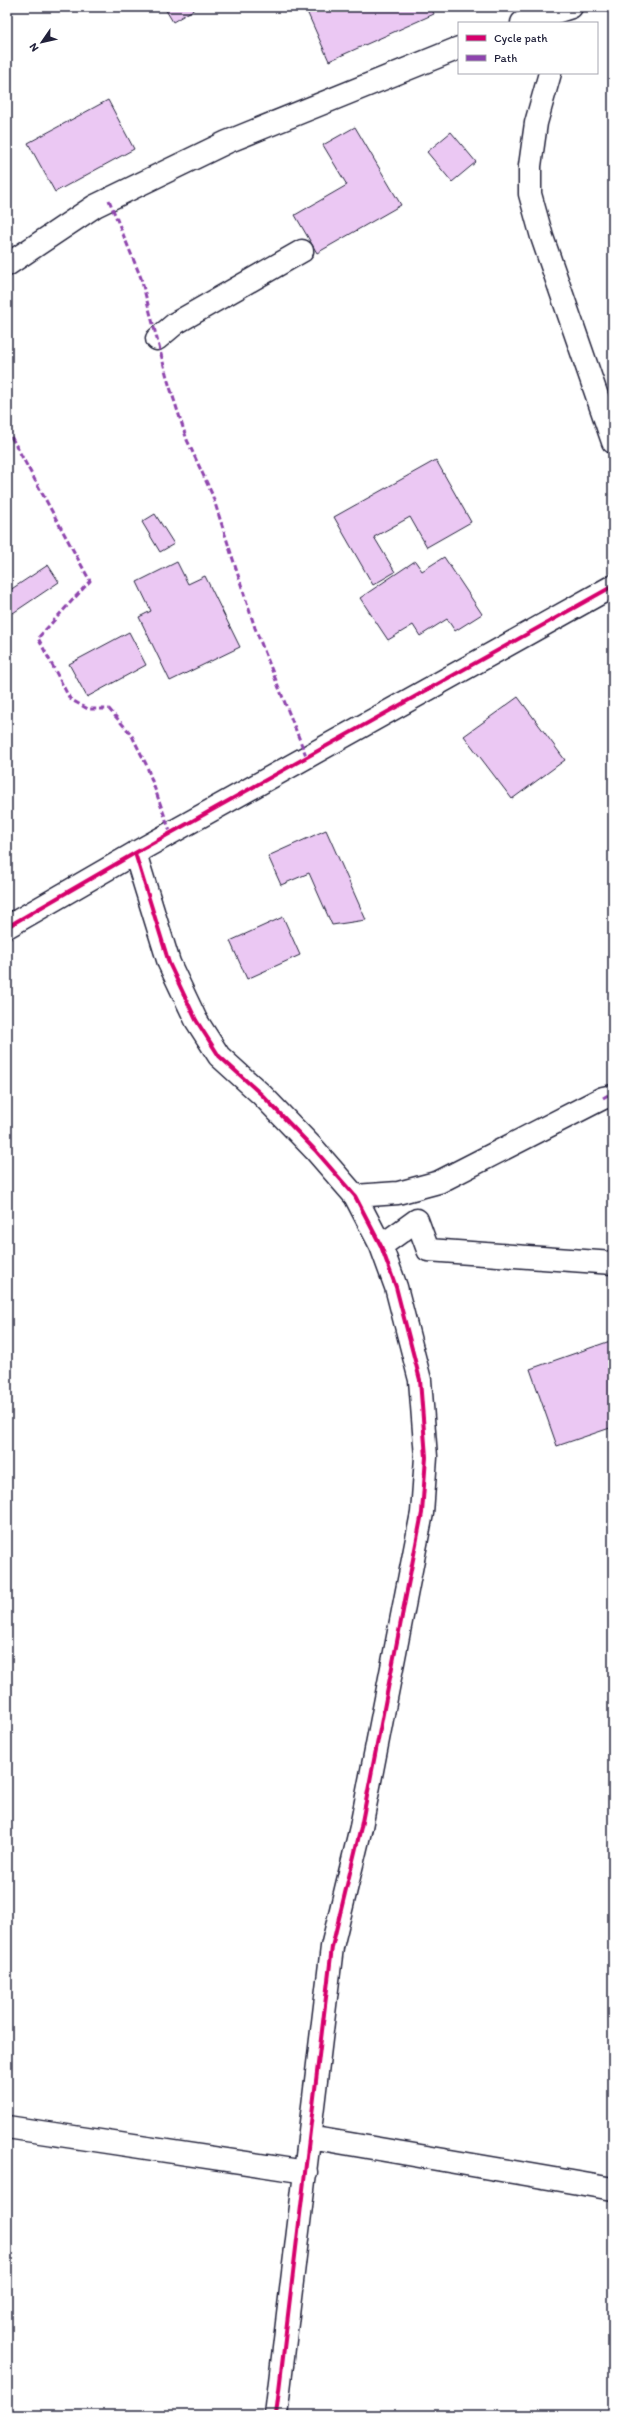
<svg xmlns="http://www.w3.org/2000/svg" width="620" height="2422" font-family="Itim,sans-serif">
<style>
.building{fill:#ebc8f3;stroke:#22223b}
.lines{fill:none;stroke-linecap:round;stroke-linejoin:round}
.minor-casing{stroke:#22223b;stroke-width:25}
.minor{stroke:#fff;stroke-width:22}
.quiet{stroke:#8e44ad;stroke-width:3;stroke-dasharray:6 3;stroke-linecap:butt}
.cycleway-casing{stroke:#fff;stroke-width:6}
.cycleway{stroke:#d6006c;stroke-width:4}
</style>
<rect width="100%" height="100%" fill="#fff"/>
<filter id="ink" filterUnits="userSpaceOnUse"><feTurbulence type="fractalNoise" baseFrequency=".025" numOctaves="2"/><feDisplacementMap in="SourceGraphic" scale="8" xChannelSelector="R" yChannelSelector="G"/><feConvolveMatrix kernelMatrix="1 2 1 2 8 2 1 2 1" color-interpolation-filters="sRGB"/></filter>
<g filter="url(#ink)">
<path class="building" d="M164,7H198L173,22Z
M305,7H431L434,14L329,61Z
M108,100L134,149L55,192L28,143Z
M355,127L401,205L317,253L295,215L347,185L323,145Z
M451,132L476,162L452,182L427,152Z
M436,460L471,522L427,547L410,517L374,537L395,572L373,585L334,517Z
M155,514L174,544L160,552L142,522Z
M444,557L482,614L455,631L447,619L420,636L413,625L388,640L360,598L415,561L422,571Z
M177,562L188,584L205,576L240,647L170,681L139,617L151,611L137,582Z
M48,565L59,582L13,613L7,603V592Z
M129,632L146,665L87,697L69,664Z
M518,697L565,760L512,799L464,736Z
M326,830L366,920L332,925L309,873L281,885L268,856Z
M283,917L300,955L247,979L230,941Z
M613,1340V1427L557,1446L530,1369Z"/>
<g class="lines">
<defs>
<path id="minor" d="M522,23L571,7
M550,73L536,123L530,166V194L542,237L613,442
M7,265L95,206L227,142L459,48
M157,339L176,323L302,251
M135,853L169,963L196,1020L219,1056L262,1095L315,1150L355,1196L381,1246L396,1287L420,1380L426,1457L422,1513L361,1827L332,1947L276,2415
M7,927L135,853L613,586
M355,1196L398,1193L439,1182L603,1098L613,1096
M381,1246L417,1220L428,1250L613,1263
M7,2127L306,2172
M309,2137L613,2189"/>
</defs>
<use href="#minor" class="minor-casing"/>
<use href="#minor" class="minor"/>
<path class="quiet" d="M109,200L141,278L168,381L187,440L212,494L255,628L307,758
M7,429L90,581L38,638L70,699L88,709H109L131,734L146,764L171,834
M603,1098L613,1092"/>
<defs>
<path id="cycleway" d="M135,853L169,963L196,1020L219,1056L262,1095L315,1150L355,1196L381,1246L396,1287L420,1380L426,1457L422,1513L361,1827L332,1947L276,2415
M7,927L135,853L613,586"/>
</defs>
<use href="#cycleway" class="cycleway-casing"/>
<use href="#cycleway" class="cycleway"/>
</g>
</g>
<rect width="620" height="2422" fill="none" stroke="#fff" stroke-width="24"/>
<rect x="12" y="12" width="596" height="2398" fill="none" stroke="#22223b" stroke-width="1.5" filter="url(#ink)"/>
<rect x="458" y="22" width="140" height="52" fill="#ffffff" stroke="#a7a7b1"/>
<rect x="466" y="35" width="20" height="6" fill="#d6006c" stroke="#a7a7b1"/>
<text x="494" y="42" font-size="12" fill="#22223b">Cycle path</text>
<rect x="466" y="55" width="20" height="6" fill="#8e44ad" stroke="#a7a7b1"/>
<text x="494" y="62" font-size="12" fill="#22223b">Path</text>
<g transform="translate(42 42) rotate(236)" stroke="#ffffff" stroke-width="3" paint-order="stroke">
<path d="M0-3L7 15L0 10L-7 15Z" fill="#22223b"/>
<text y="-6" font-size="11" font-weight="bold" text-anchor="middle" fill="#22223b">N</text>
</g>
</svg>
